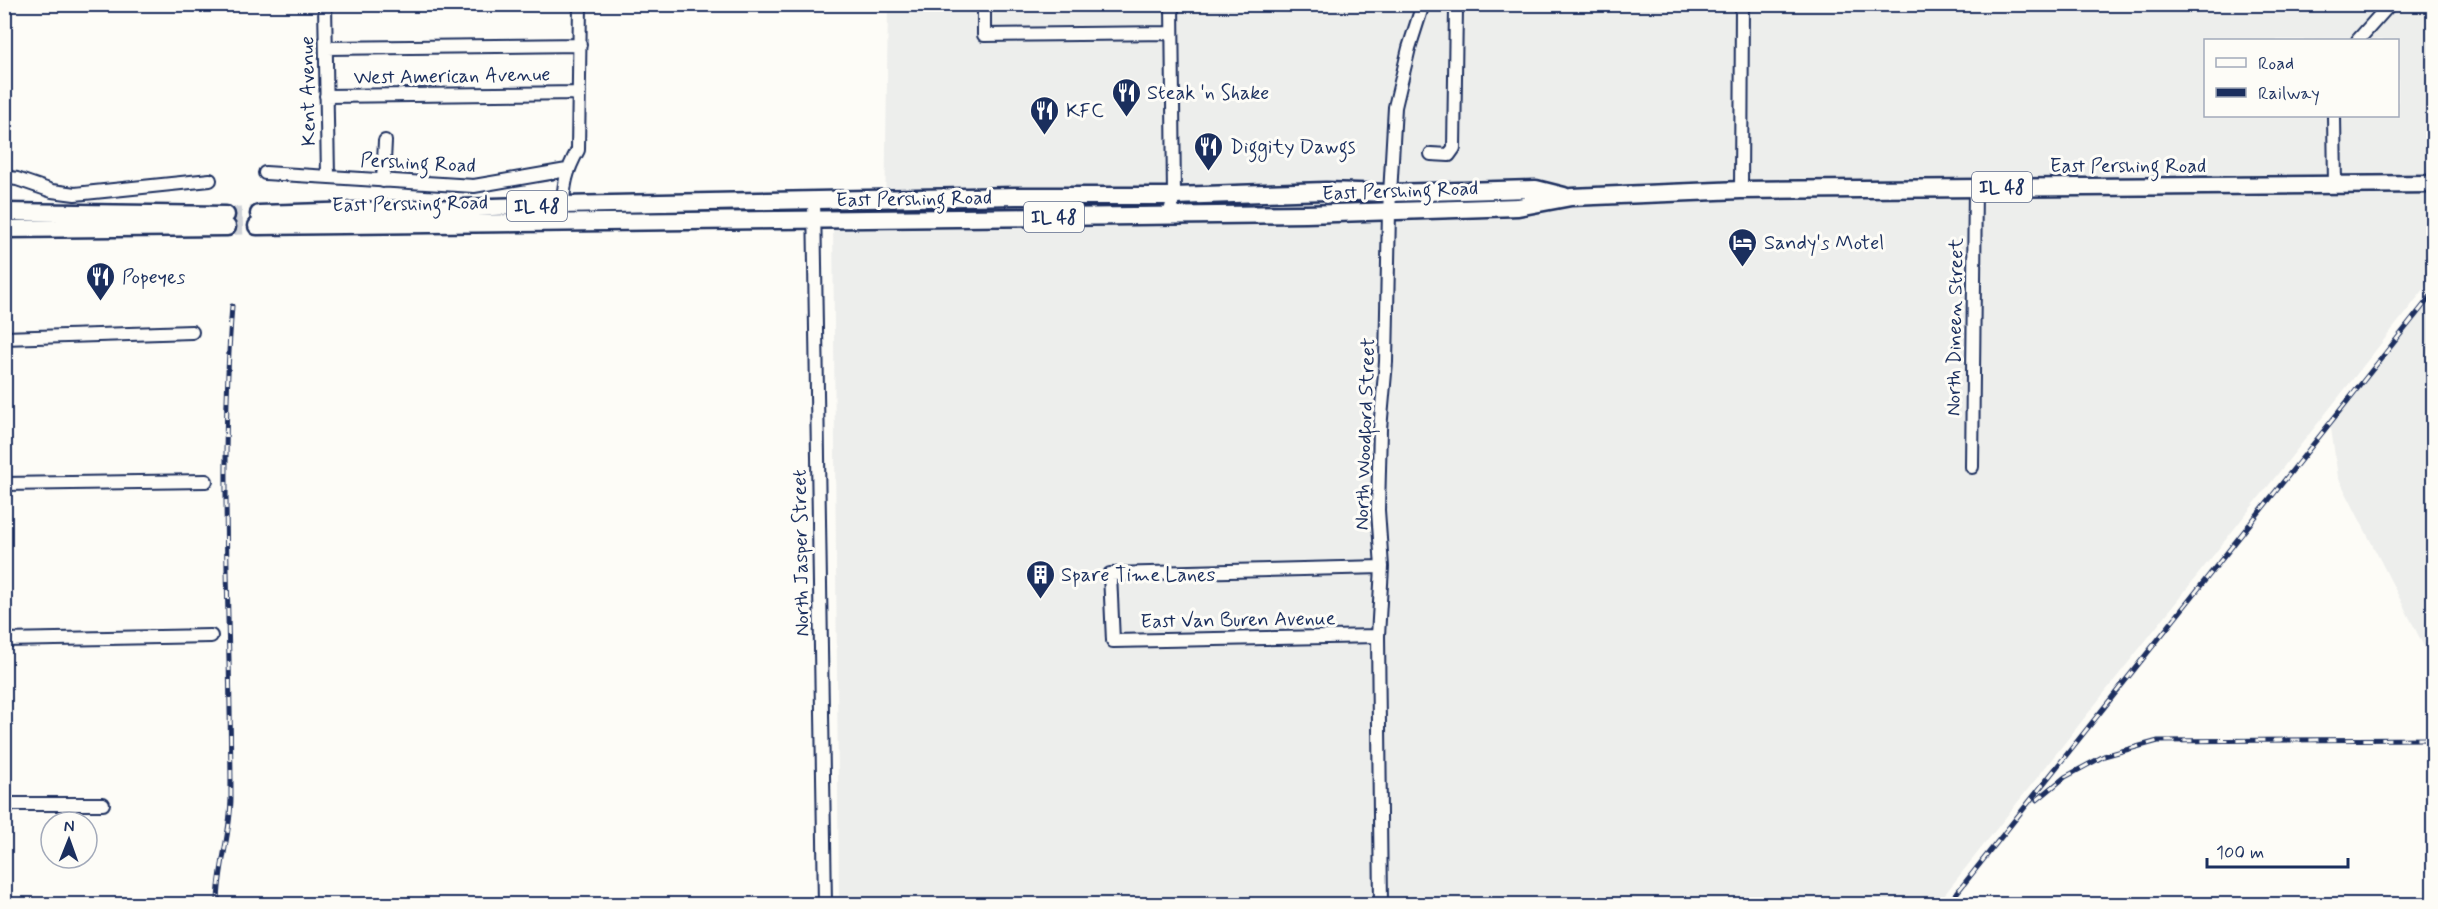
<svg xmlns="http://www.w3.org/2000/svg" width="2438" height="909" font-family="Mynerve,sans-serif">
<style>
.built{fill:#edeeec;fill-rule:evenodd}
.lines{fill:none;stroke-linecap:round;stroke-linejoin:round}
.major-tunnel{stroke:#d0d3d8;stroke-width:16;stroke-dasharray:16 8;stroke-linecap:butt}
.minor-casing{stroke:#1b2f5e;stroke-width:16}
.major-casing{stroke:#1b2f5e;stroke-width:21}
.minor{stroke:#fdfcf7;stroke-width:12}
.major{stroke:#fdfcf7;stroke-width:16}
.rail-casing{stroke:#1b2f5e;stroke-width:5}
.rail{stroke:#fdfcf7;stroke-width:3;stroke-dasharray:9;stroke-linecap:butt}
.labels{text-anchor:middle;stroke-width:6;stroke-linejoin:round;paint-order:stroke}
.shield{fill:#fdfcf7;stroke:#5f6c8c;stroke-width:1.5}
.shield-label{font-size:18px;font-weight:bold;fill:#1b2f5e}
.street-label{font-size:20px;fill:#1b2f5e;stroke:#fdfcf7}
.poi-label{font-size:20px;fill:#1b2f5e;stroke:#fdfcf7;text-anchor:start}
</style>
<rect width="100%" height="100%" fill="#fdfcf7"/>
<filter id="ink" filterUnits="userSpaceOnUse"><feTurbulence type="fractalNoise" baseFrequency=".0167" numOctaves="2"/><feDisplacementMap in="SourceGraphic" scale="12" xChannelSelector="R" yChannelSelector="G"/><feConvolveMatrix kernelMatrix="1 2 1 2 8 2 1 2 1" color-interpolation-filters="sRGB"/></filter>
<g filter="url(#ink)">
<path class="built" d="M888,5H2433V278L1937,904H839L833,220L885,219ZM2206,40H2398V116H2206Z
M2433,292V664L2338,477L2330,421Z"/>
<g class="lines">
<path class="major-tunnel" d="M226,215L259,214
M227,227L257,226"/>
<defs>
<path id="minor" d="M325,4L328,177
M984,4V35L1172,33
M2358,40L2390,4
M326,48L580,45
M326,96L579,93
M2334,116L2335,185
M1431,154L1449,155L1454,148L1456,8L1452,4
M265,173L474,186L567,170
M4,177L17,179L52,191L75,194L210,180
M383,181L385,141
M1741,190L1742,4
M814,201L825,904
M562,212C564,185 565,173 578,150L580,4
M1169,216L1174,196L1172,4
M4,338L192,332
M1972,467L1975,188
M4,484L206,481
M1378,636L1113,641L1110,574L1382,567
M4,640L211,636
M4,804H103
M1381,904L1378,636L1382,567L1378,510L1380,429L1386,362L1389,212L1395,107L1409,48L1423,4"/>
<path id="major" d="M4,212L226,215
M259,214L563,205L1016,196H1174L1326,191L1390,193L1536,189L1564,196
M257,226L1306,214L1518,207L1571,197L1741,190L2434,184
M4,229L227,227"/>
</defs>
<use href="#minor" class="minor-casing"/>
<use href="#major" class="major-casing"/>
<use href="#minor" class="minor"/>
<use href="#major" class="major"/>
<defs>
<path id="rail" d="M2037,800L2065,777L2104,756L2158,741L2434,739
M218,904C218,868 231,833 231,797C231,633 219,469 232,306
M1948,904L2434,292"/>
</defs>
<use href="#rail" class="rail-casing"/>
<use href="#rail" class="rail"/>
</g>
</g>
<defs>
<symbol id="restaurant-pin" viewBox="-11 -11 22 30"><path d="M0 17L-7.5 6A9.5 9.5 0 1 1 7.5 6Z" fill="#1b2f5e" stroke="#fdfcf7"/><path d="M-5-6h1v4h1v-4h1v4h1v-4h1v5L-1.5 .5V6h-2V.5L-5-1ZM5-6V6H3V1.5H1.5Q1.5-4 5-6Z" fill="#fff"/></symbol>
<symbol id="hotel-pin" viewBox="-11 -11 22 30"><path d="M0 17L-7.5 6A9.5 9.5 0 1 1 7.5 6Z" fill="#1b2f5e" stroke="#fdfcf7"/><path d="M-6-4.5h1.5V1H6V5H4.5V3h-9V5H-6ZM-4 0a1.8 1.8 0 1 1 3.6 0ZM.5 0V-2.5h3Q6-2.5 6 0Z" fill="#fff"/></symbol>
<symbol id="building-pin" viewBox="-11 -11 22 30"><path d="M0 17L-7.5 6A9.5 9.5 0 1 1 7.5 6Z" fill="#1b2f5e" stroke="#fdfcf7"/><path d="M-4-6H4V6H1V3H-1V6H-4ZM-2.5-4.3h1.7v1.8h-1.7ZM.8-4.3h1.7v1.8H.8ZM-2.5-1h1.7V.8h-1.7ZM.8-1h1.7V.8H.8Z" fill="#fff"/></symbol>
</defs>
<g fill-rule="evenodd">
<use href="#restaurant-pin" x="1110" y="76" width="33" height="45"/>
<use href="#restaurant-pin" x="1028" y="94" width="33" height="45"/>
<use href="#restaurant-pin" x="1192" y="130" width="33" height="45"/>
<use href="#hotel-pin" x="1726" y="226" width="33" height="45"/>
<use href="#restaurant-pin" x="84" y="260" width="33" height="45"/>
<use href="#building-pin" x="1024" y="558" width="33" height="45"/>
</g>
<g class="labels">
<g class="shield">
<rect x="1972" y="172" width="60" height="30" rx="4.5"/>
<rect x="507" y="191" width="60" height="30" rx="4.5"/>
<rect x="1024" y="202" width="60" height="30" rx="4.5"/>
</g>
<g class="shield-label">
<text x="2002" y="193">IL 48</text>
<text x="537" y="212">IL 48</text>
<text x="1054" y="223">IL 48</text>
</g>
<g class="street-label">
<text transform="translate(452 75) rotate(-1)" y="7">West American Avenue</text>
<text transform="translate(307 91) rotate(-91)" y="7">Kent Avenue</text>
<text transform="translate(418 162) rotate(3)" y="7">Pershing Road</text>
<text x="2128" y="172">East Pershing Road</text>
<text transform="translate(1400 190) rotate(-2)" y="7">East Pershing Road</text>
<text transform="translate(914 198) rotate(-1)" y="7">East Pershing Road</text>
<text transform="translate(410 203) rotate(-1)" y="7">East Pershing Road</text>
<text transform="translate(1954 327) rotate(-89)" y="7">North Dineen Street</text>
<text transform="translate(1364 434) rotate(-88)" y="7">North Woodford Street</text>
<text transform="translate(800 553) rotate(-91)" y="7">North Jasper Street</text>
<text transform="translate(1238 619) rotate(-1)" y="7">East Van Buren Avenue</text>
</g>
<g class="poi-label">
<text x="1147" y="99">Steak 'n Shake</text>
<text x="1066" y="117">KFC</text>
<text x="1230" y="153">Diggity Dawgs</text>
<text x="1764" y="249">Sandy's Motel</text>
<text x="122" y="283">Popeyes</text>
<text x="1061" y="581">Spare Time Lanes</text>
</g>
</g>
<rect width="2438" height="909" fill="none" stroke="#fdfcf7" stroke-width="24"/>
<rect x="12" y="12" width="2414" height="885" fill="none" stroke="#1b2f5e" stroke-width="2" filter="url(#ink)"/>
<rect x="2204" y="39" width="195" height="78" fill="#fdfcf7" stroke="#a3aaba" stroke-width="1.5"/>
<rect x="2216" y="58" width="30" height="9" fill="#fdfcf7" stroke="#a3aaba" stroke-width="1.5"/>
<text x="2258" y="69" font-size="18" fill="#1b2f5e">Road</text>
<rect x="2216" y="88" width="30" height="9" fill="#1b2f5e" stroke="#a3aaba" stroke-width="1.5"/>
<text x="2258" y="99" font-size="18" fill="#1b2f5e">Railway</text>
<g transform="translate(69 840) rotate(1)"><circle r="28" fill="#fdfcf7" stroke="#a3aaba" stroke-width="1.5"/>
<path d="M0-4.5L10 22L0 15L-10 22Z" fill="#1b2f5e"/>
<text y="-9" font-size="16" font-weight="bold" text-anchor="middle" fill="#1b2f5e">N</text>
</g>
<path d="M2207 858v9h141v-9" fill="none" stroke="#1b2f5e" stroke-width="3"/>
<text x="2216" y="858" font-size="18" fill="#1b2f5e" stroke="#fdfcf7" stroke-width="4.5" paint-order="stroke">100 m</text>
</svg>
